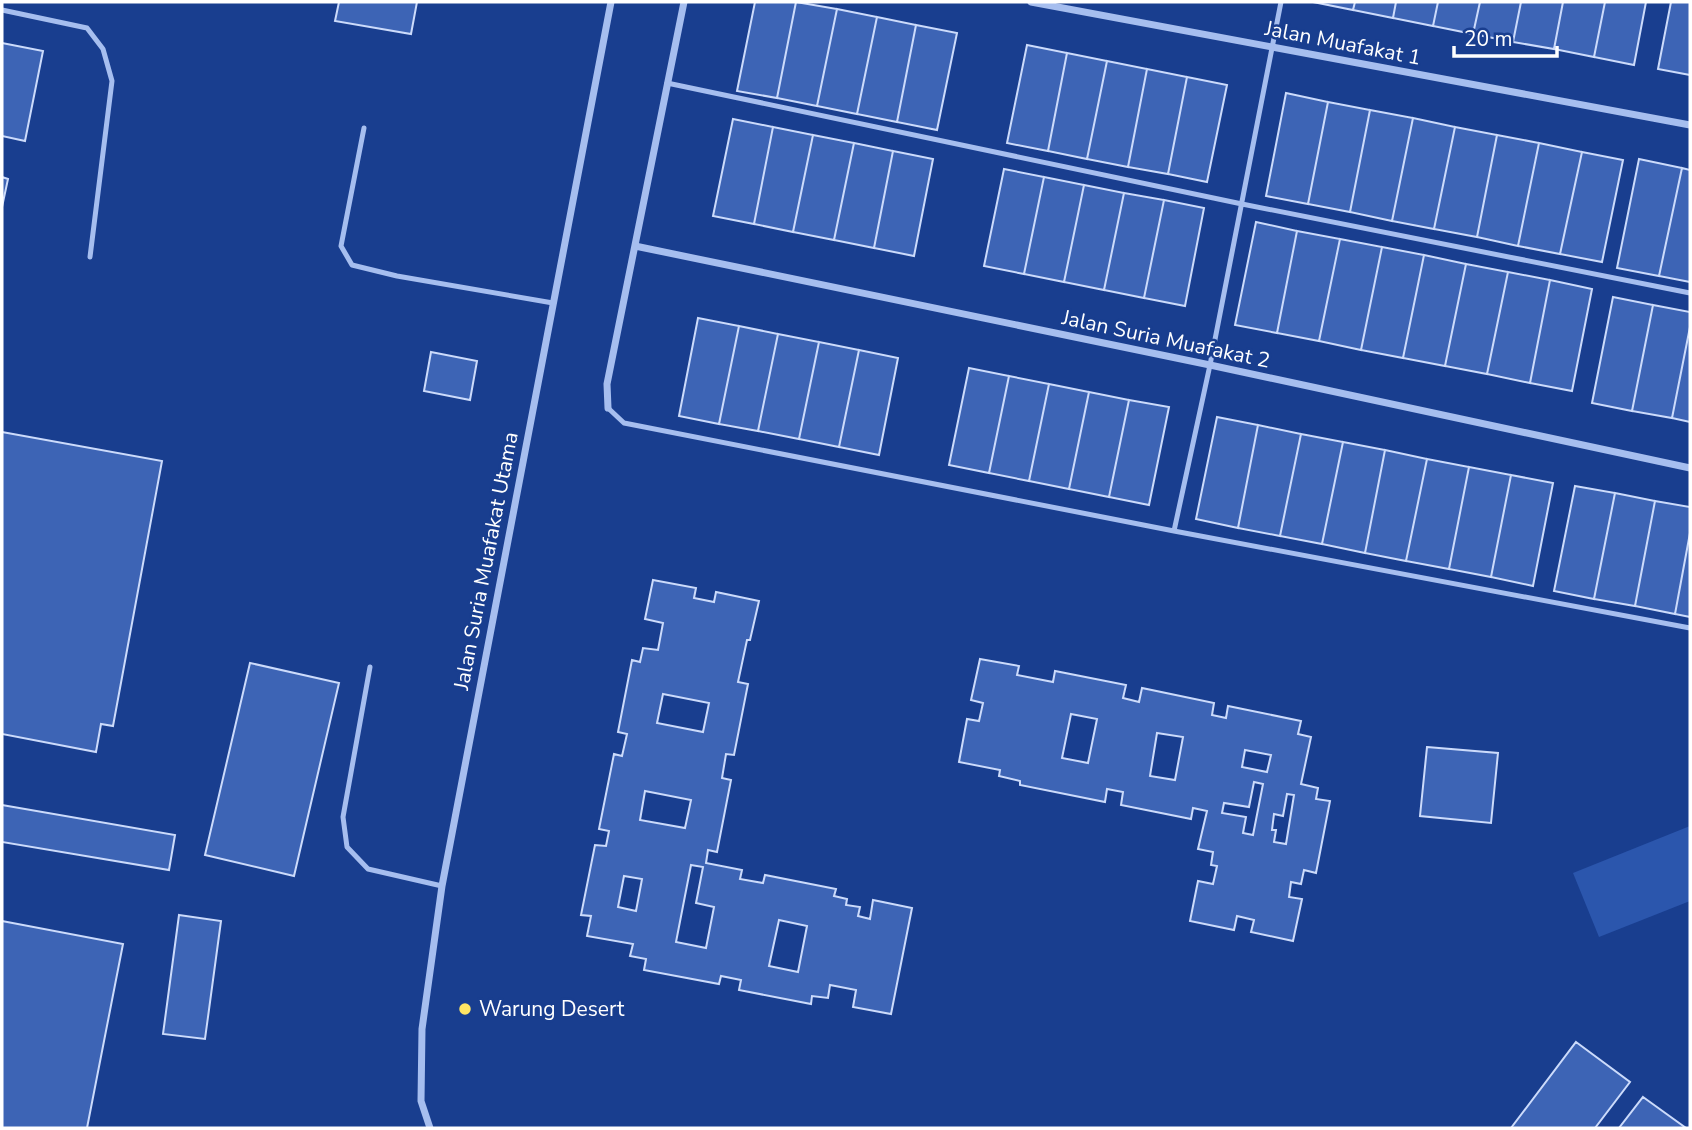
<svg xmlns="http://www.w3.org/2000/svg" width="1692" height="1130" font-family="'Nunito Sans',sans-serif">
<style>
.green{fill:#2b56ad}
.building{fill:#3d64b5;stroke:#ccdbfb;stroke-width:2;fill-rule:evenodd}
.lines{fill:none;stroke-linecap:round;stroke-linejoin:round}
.service{stroke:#a6beef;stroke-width:5}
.minor{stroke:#a6beef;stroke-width:7}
.poi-dot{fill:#ffe564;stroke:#193e8f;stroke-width:2.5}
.labels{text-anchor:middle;stroke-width:5;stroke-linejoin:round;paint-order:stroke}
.street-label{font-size:21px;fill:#fff;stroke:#193e8f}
.poi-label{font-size:21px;fill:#fff;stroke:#193e8f;text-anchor:start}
</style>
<rect width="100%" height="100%" fill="#193e8f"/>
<path class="green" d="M1690,826V901L1599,937L1573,873Z"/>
<path class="building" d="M339,2H417L411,34L335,21Z
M755,2H796L777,98L737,91Z
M796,2L837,9L817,106L777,98Z
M1313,2H1355L1353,10Z
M1355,2H1396L1393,18L1353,10Z
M1396,2H1438L1433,26L1393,18Z
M1438,2H1480L1473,34L1433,26Z
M1480,2H1521L1513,42L1473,34Z
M1521,2H1563L1554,49L1513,42Z
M1563,2H1605L1594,57L1554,49Z
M1605,2H1646L1634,65L1594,57Z
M1671,2H1690V75L1658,69Z
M837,9L877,17L857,114L817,106Z
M877,17L916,25L897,122L857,114Z
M916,25L957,33L937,130L897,122Z
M2,43L43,51L25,141L2,136Z
M1027,45L1067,53L1048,151L1007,143Z
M1067,53L1107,61L1087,159L1048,151Z
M1107,61L1147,69L1128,167L1087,159Z
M1147,69L1187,77L1168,174L1128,167Z
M1187,77L1227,85L1207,182L1168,174Z
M1286,93L1328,102L1308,204L1266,196Z
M1328,102L1370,110L1350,212L1308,204Z
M1370,110L1413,118L1392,221L1350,212Z
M1413,118L1455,127L1434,229L1392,221Z
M733,119L773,127L754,224L713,216Z
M773,127L813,135L793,232L754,224Z
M1455,127L1497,135L1477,237L1434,229Z
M813,135L854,143L834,240L793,232Z
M1497,135L1539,143L1518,246L1477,237Z
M854,143L893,151L874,248L834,240Z
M1539,143L1582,152L1560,254L1518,246Z
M893,151L933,159L914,256L874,248Z
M1582,152L1623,160L1602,262L1560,254Z
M1639,159L1682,168L1659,276L1617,268Z
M1682,168L1690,170V282L1659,276Z
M1004,169L1044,177L1024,274L984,266Z
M2,177L8,179L2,207Z
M1044,177L1084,185L1064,282L1024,274Z
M1084,185L1124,193L1104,290L1064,282Z
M1124,193L1164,200L1144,298L1104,290Z
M1164,200L1204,208L1185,306L1144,298Z
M1256,222L1297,231L1277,333L1235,325Z
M1297,231L1340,239L1319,341L1277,333Z
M1340,239L1382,247L1361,350L1319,341Z
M1382,247L1424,255L1403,358L1361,350Z
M1424,255L1466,264L1445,366L1403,358Z
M1466,264L1508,272L1487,374L1445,366Z
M1508,272L1550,280L1530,383L1487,374Z
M1550,280L1592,289L1572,391L1530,383Z
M1613,297L1653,305L1632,411L1592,403Z
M1653,305L1690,312V327L1672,418L1632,411Z
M698,318L739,326L719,424L679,416Z
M739,326L778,334L758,431L719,424Z
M1690,327V422L1672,418Z
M778,334L819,342L799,439L758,431Z
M819,342L859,350L839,447L799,439Z
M859,350L898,358L879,455L839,447Z
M431,352L477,361L470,400L424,391Z
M969,368L1009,376L989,473L949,465Z
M1009,376L1049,384L1029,481L989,473Z
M1049,384L1089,392L1069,489L1029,481Z
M1089,392L1129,400L1109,497L1069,489Z
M1129,400L1169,407L1149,505L1109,497Z
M1217,417L1258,425L1238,528L1196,519Z
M1258,425L1301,434L1280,536L1238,528Z
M2,432L162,461L113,726L101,724L96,752L2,734Z
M1301,434L1343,442L1322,544L1280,536Z
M1343,442L1385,450L1365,553L1322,544Z
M1385,450L1427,459L1406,561L1365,553Z
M1427,459L1469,467L1449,569L1406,561Z
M1469,467L1511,475L1491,577L1449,569Z
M1511,475L1553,483L1533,586L1491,577Z
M1575,486L1615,493L1594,599L1554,591Z
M1615,493L1655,501L1635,606L1594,599Z
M1655,501L1690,507V533L1675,614L1635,606Z
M1690,533V617L1675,614Z
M653,580L696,588L694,598L714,602L716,592L759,601L750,640H747L738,682L748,684L734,755L726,754L722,778L731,780L717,852L708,850L706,863L742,870L740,879L763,883L765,875L836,889L834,896L847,899L846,905L860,907L858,916L870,919L873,900L912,908L891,1014L853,1007L856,990L830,985L828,998L812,996L811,1004L739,990L741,980L721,976L719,984L644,970L646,959L630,956L633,944L587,936L591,916L581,915L595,845L606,846L609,831L599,829L614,754L622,756L627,734L618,732L632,660L640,662L643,648L658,650L663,623L645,619ZM663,694L709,703L703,732L657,723ZM645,791L691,800L685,828L640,820ZM691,865L703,867L696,903L714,907L706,948L676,942ZM624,876L642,879L636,911L618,907ZM779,920L807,926L798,972L769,966Z
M980,659L1019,666L1017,675L1053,682L1055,671L1126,685L1123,698L1139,702L1142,688L1214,703L1212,715L1226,718L1228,706L1301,721L1298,734L1311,737L1301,784L1318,788L1316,799L1330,801L1316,873L1304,870L1301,884L1291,882L1289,897L1302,899L1293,941L1251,932L1254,920L1237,916L1234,930L1190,921L1198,881L1213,884L1217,866L1211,865L1213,852L1198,849L1207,811L1193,808L1191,819L1121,805L1123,792L1107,789L1105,802L1020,785V781L999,776L1000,770L959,762L967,719L979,721L983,703L971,700ZM1071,714L1097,719L1088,763L1062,758ZM1157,733L1183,737L1175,780L1150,776ZM1245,750L1271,755L1267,772L1242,767ZM1254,782L1263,784L1253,835L1243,833L1246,817L1222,813L1224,803L1249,807ZM1287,794L1294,795L1286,844L1274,842L1276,830H1272L1274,814L1283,816Z
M250,663L339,683L294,876L205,855Z
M1427,747L1498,753L1491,823L1420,816Z
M2,805L175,835L169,870L2,842Z
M179,915L221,921L205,1039L163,1034Z
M2,921L123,944L87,1128H2Z
M1576,1042L1630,1082L1595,1128H1511Z
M1643,1097L1686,1128H1619Z"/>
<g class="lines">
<path class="service" d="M2,10L87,28L103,49L112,81L90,257
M667,83L1242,204L1690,293
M364,128L341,246L352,265L397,276L553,303
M608,408L624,423L1174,531L1690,628
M1174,531L1210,365L1281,2
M370,667L343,817L347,847L368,869L442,886"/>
<path class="minor" d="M1031,2L1690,125
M635,246L1210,365L1690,468
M608,408L607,384L684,2
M430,1128L421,1101L422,1029L442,886L611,2"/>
</g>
<circle class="poi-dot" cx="465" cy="1009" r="7"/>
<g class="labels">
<g class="street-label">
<text transform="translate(1343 43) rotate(11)" y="7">Jalan Muafakat 1</text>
<text transform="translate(1166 339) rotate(12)" y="7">Jalan Suria Muafakat 2</text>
<text transform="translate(486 561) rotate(-79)" y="7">Jalan Suria Muafakat Utama</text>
</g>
<g class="poi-label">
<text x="479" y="1016">Warung Desert</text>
</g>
</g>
<rect width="1692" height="1130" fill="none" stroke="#ffffff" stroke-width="7"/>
<path d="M1454 46v10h103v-10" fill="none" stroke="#ffffff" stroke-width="3.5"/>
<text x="1464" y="46" font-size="21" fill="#ffffff" stroke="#193e8f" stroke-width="5" paint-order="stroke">20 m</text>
</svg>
